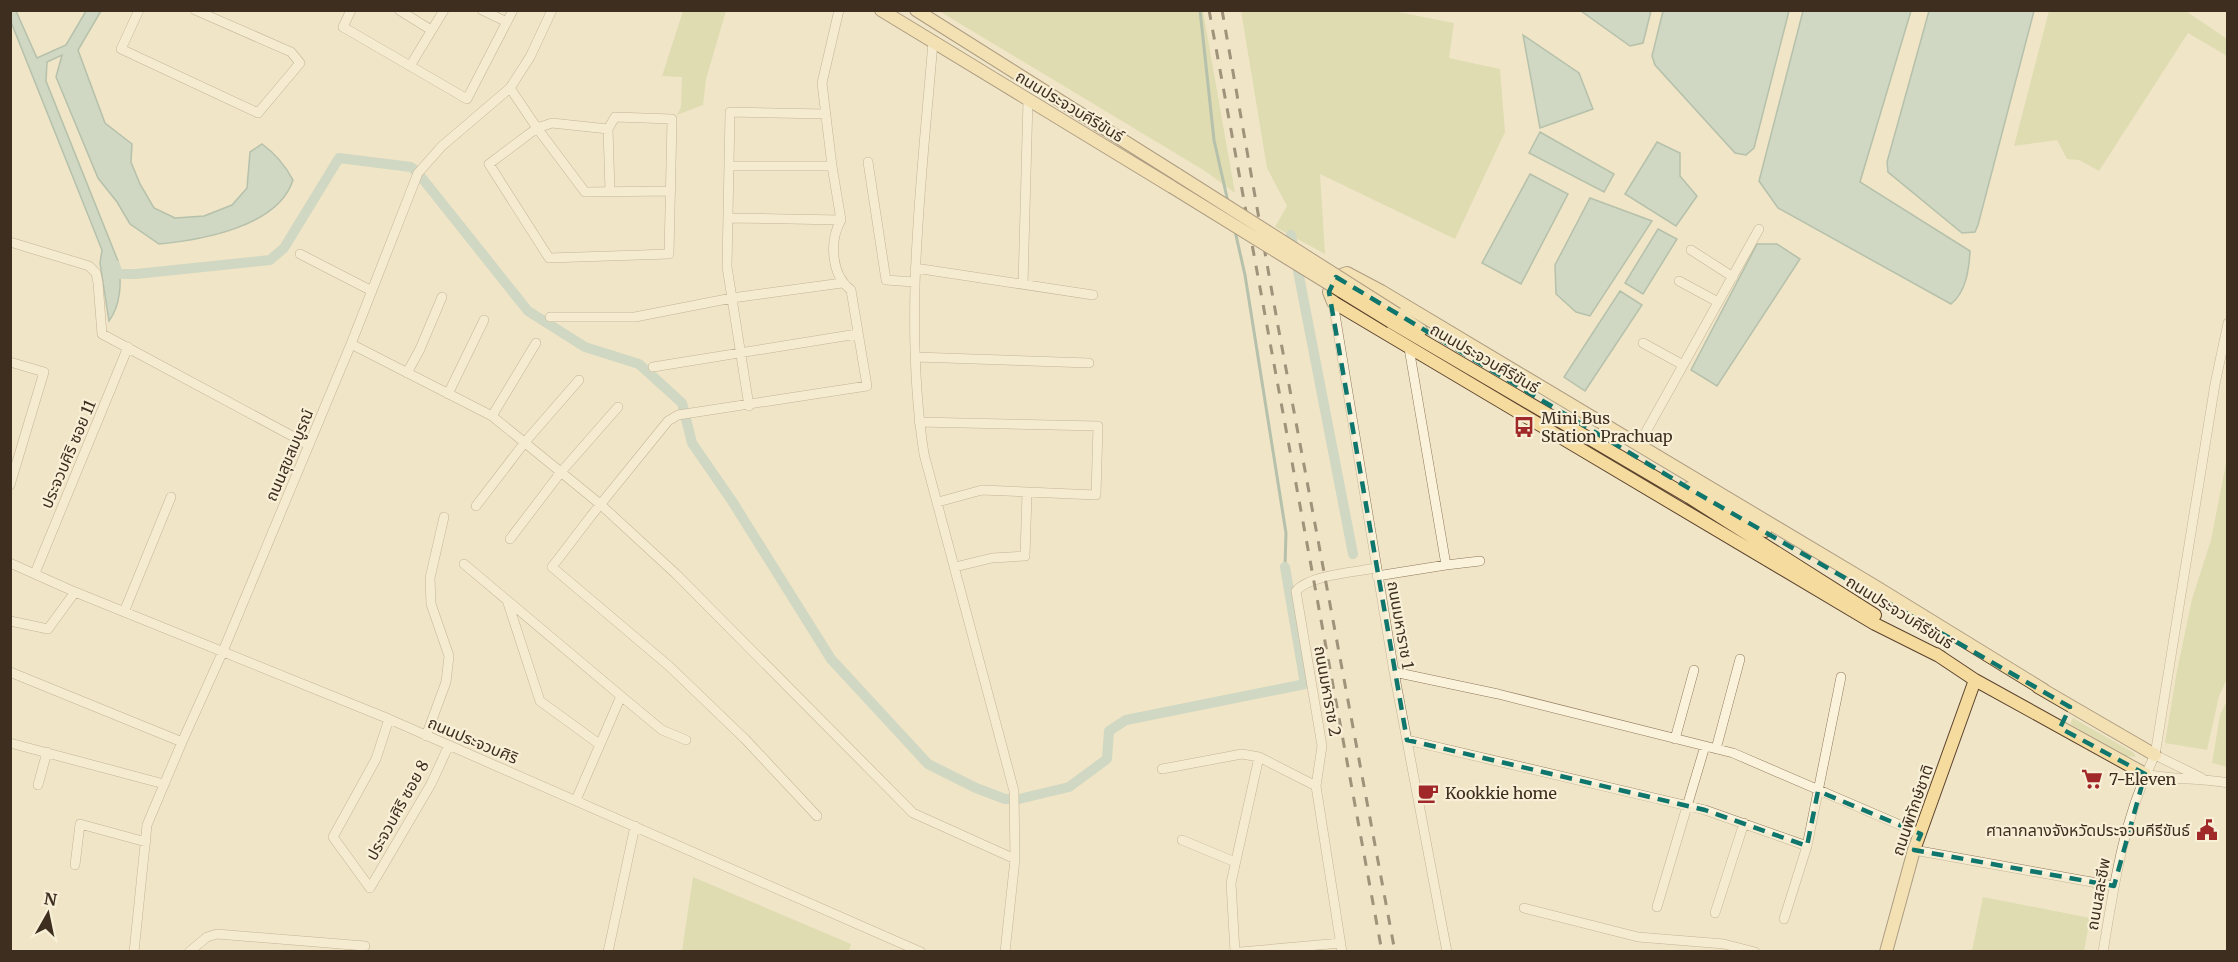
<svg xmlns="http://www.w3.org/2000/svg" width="2238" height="962" font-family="Merriweather,'Noto Sans Thai',serif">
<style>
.green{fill:#c9d09a}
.water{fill:#a8c5bc;stroke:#6e948b;stroke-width:1.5}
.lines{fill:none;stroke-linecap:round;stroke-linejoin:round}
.stream{stroke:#6e948b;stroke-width:3}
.canal{stroke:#a8c5bc;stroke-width:10}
.minor-casing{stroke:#8e775b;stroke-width:10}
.major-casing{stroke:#5c442f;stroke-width:14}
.minor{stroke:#fbf2db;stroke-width:9}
.major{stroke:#f5db9e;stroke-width:12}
.rail{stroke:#3e2e1f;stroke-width:3;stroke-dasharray:10 10;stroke-linecap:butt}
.major-bridge-casing{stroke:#5c442f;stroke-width:14;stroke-linecap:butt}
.major-bridge{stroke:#f5db9e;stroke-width:12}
.marked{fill:none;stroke:#0f766e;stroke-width:4.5;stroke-dasharray:12 8;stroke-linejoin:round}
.labels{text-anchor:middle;stroke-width:4.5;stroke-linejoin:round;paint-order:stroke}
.street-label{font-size:16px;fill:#3e2e1f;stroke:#f8efd7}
.poi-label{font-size:16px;fill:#3e2e1f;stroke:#f8efd7;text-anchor:start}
</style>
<rect width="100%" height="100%" fill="#f1e5c7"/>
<path class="green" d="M683,11H726L706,79L703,105L677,115L681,107L682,77L662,76Z
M939,11H1203L1235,193L1205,171Z
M1241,11H1393L1454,23L1449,58L1500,69L1505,132L1455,239L1320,174L1325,254L1275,227L1287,206L1267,168Z
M2049,11H2186L2227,39V56L2188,33L2099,171L2079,160L2067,159L2057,140L2014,146Z
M2227,458V679L2219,696L2207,750L2165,743L2176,676L2192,599L2211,540Z
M2227,700V767L2212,763L2220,715Z
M2073,718L2134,753L2136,757L2124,756L2070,724Z
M693,877L851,944L849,951H682Z
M1983,897L2090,918L2084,951H1972Z"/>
<path class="water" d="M10,11H16L37,58L66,45L86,11H101L78,50L105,123L132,144L131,162L140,184L154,208L175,218L204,216L232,205L247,188L250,152L262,144C276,154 285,165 293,180C278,227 201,240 159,244L130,224L117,202L98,178L56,77L62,55L47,62L46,81L118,261C122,281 121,305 109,321L100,263L102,250L11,22Z
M1581,11H1651L1643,43L1630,46Z
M1663,11H1789L1754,148L1746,155L1735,153L1655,65L1652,56Z
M1803,11H1911L1860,182L1970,251C1969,270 1966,292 1951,304L1778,208L1759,181Z
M1929,11H2034L1978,225L1975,232L1962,233L1888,172L1887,162Z
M1523,35L1579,73L1593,109L1540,128Z
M1540,132L1614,174L1604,192L1529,153Z
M1657,142L1680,153V176L1697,196L1676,226L1625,194Z
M1530,174L1568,194L1521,284L1482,263Z
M1590,198L1652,221L1590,316L1576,312L1556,294L1555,265Z
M1658,229L1677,239L1643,294L1625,283Z
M1757,244H1777L1800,259L1717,386L1691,370Z
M1620,291L1642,305L1585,391L1564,377Z"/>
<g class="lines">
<path class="stream" d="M1200,10L1214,140L1228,202
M1235,231L1245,275L1286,533L1285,567"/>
<path class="canal" d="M1291,235L1353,554
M115,265L118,274H136L270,260L284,248L339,158L411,167L418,173L528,311L585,347L639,364L682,403L692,443L732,501L831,659L928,764L976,788L1005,799H1019L1069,787L1107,759L1109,731L1126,720L1305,684L1285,567"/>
<defs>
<path id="minor" d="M139,10L121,49L258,113L300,63L291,52L195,10
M351,10L343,27L467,99L513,10
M399,10L431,30
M482,10L507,22
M933,42C922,178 903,318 924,454L1014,791L1015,859L1005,952
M410,66L444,10
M510,88L537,128L585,192L671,191
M615,117L672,119L669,254L549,258L489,164L537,128L552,123L608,129Z
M608,129L610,191
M868,162L886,280L914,282
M729,166H832
M730,218L841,220L832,166L822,83L839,10
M10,242L89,266L96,273L98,283L102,334L309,445
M1691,250L1733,277
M300,254L372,291
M915,268L1093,295
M1679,281L1718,302
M1023,284L1028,100
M1333,302L1394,672L1447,952
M550,317H635L732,298L842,283
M1643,343L1683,365
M351,344L492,416L600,504L676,574L913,813L1015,859
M916,357L1089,363
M10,362L44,372L10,485
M653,367L857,334
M407,373L420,349L442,297
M448,394L484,320
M749,406L727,267L730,112L826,114
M492,416L536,343
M919,422L1098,426L1096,495L982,490L938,502
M1638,446L1759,229
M476,506L525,442L579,380
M510,539L561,472L618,407
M10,563L75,592L389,719L921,952
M464,564L621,696L576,800
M1446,565L1480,561
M955,567L992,558L1025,556L1027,493
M35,573L128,347
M1377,576L1446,565L1409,348
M507,600L540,701L599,744
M124,612L171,497
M10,621L48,629L75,592
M10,672L182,742
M1394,672L1498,694L1733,753L1921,834
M621,696L662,730L686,740
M389,719L376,759L333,837L370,888L431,784L449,745
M426,736L446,682L449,656L431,604L430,578L444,517
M1675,739L1694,670
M1407,740L1705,810L1807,846
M10,743L164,784
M1716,749L1740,659
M2155,755L2202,778
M1162,769L1242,754L1259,757L1316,786
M2145,774C2172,780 2200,778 2228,783
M38,785L47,752
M817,816L745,739L669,666L552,567L591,516L668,421L678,415L867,386L851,290C831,275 829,241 841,220
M1182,840L1235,862
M1914,850L2114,886
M75,865L80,824L146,842
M1657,907L1705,746
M1524,908L1638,937L1724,944L1755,952
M1715,913L1744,823
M1784,919L1807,846L1841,677
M134,952L147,825L182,742L223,651L351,344L418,173L442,146L510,88L530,57L552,10
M189,952L207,937L217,934L365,946
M608,952L635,826
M1235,952L1231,883L1259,757
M1240,952L1341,943
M1342,952L1316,786L1322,746L1296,591C1309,575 1356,572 1376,568
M2103,952C2114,885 2124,816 2155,755L2215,384L2228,323"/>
<path id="major" d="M881,10L1172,187
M916,10L1178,175
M1397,314L1421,330
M1391,322L1689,497L1875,615
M1689,488L1765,531
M1936,654L1975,680L2145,774
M1941,657L1875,624L1333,302L1329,292L1336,277L1347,273L1381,291L1873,585L2044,690
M2038,687L2155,755
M1886,952L1914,850L1975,680"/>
</defs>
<use href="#minor" class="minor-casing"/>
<use href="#major" class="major-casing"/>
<use href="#minor" class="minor"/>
<use href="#major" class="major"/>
<path class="rail" d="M1209,10L1382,952
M1222,10L1278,326L1395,952"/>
<defs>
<path id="major-bridge" d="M1178,175L1397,314
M1172,187L1391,322"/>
</defs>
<use href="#major-bridge" class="major-bridge-casing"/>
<use href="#major-bridge" class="major-bridge"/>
</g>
<path d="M0 0H2238V962H0ZM1336,277L1695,492L2070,707L2060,728L2145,774L2114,886L1914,850L1921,834L1818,791L1807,846L1705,810L1407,740L1329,292Z" fill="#f1e5c7" fill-opacity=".55" fill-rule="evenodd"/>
<path class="marked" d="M1336,277L1695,492L2070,707L2060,728L2145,774L2114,886L1914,850L1921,834L1818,791L1807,846L1705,810L1407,740L1329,292Z"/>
<defs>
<symbol id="bus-bare" viewBox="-9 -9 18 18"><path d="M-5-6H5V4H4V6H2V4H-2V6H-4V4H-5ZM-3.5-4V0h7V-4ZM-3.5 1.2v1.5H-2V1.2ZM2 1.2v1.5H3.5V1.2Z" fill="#a02828" stroke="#f8efd7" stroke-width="2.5" paint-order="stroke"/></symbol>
<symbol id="supermarket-bare" viewBox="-9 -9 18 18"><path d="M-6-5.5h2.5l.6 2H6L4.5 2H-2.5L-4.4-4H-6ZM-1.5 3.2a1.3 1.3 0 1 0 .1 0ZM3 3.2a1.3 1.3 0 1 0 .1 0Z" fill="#a02828" stroke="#f8efd7" stroke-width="2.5" paint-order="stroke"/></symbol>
<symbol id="cafe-bare" viewBox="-9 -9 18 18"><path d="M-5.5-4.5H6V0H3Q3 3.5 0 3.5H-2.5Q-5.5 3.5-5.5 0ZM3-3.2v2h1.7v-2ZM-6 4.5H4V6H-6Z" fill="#a02828" stroke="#f8efd7" stroke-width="2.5" paint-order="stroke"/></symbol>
<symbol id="civic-bare" viewBox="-9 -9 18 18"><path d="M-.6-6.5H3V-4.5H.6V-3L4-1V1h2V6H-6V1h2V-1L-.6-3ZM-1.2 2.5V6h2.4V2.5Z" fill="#a02828" stroke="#f8efd7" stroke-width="2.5" paint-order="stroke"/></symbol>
</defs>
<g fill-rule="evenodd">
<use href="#bus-bare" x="1509" y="412" width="30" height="30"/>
<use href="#supermarket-bare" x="2077" y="764" width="30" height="30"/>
<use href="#cafe-bare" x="1413" y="778" width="30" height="30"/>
<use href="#civic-bare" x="2192" y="815" width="30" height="30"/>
</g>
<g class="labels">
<g class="street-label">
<text transform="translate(1070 106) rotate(31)" y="6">ถนนประจวบคีรีขันธ์</text>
<text transform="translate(1485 358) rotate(30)" y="6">ถนนประจวบคีรีขันธ์</text>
<text transform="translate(68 454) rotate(-67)" y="6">ประจวบศิริ ซอย 11</text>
<text transform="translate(289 455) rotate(-67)" y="6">ถนนสุขสมบูรณ์</text>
<text transform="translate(1900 612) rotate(32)" y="6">ถนนประจวบคีรีขันธ์</text>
<text transform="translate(1401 625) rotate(80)" y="6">ถนนมหาราช 1</text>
<text transform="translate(1328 691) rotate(80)" y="6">ถนนมหาราช 2</text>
<text transform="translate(473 740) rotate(23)" y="6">ถนนประจวบศิริ</text>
<text transform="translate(397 810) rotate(-61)" y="6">ประจวบศิริ ซอย 8</text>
<text transform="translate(1912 810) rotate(-71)" y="6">ถนนพิทักษ์ชาติ</text>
<text transform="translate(2098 894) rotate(-80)" y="6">ถนนสละชีพ</text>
</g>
<g class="poi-label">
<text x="1541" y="424">Mini Bus<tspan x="1541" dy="18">Station Prachuap</tspan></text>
<text x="2109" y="785">7-Eleven</text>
<text x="1445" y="799">Kookkie home</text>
<text x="2190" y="836" text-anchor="end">ศาลากลางจังหวัดประจวบคีรีขันธ์</text>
</g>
</g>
<rect width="2238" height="962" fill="none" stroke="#3e2e1f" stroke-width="24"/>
<g transform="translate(48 914) rotate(9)" stroke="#f8efd7" stroke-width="4.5" paint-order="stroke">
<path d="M0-4.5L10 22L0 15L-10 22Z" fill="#3e2e1f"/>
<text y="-9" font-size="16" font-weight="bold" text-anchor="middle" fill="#3e2e1f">N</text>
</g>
</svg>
